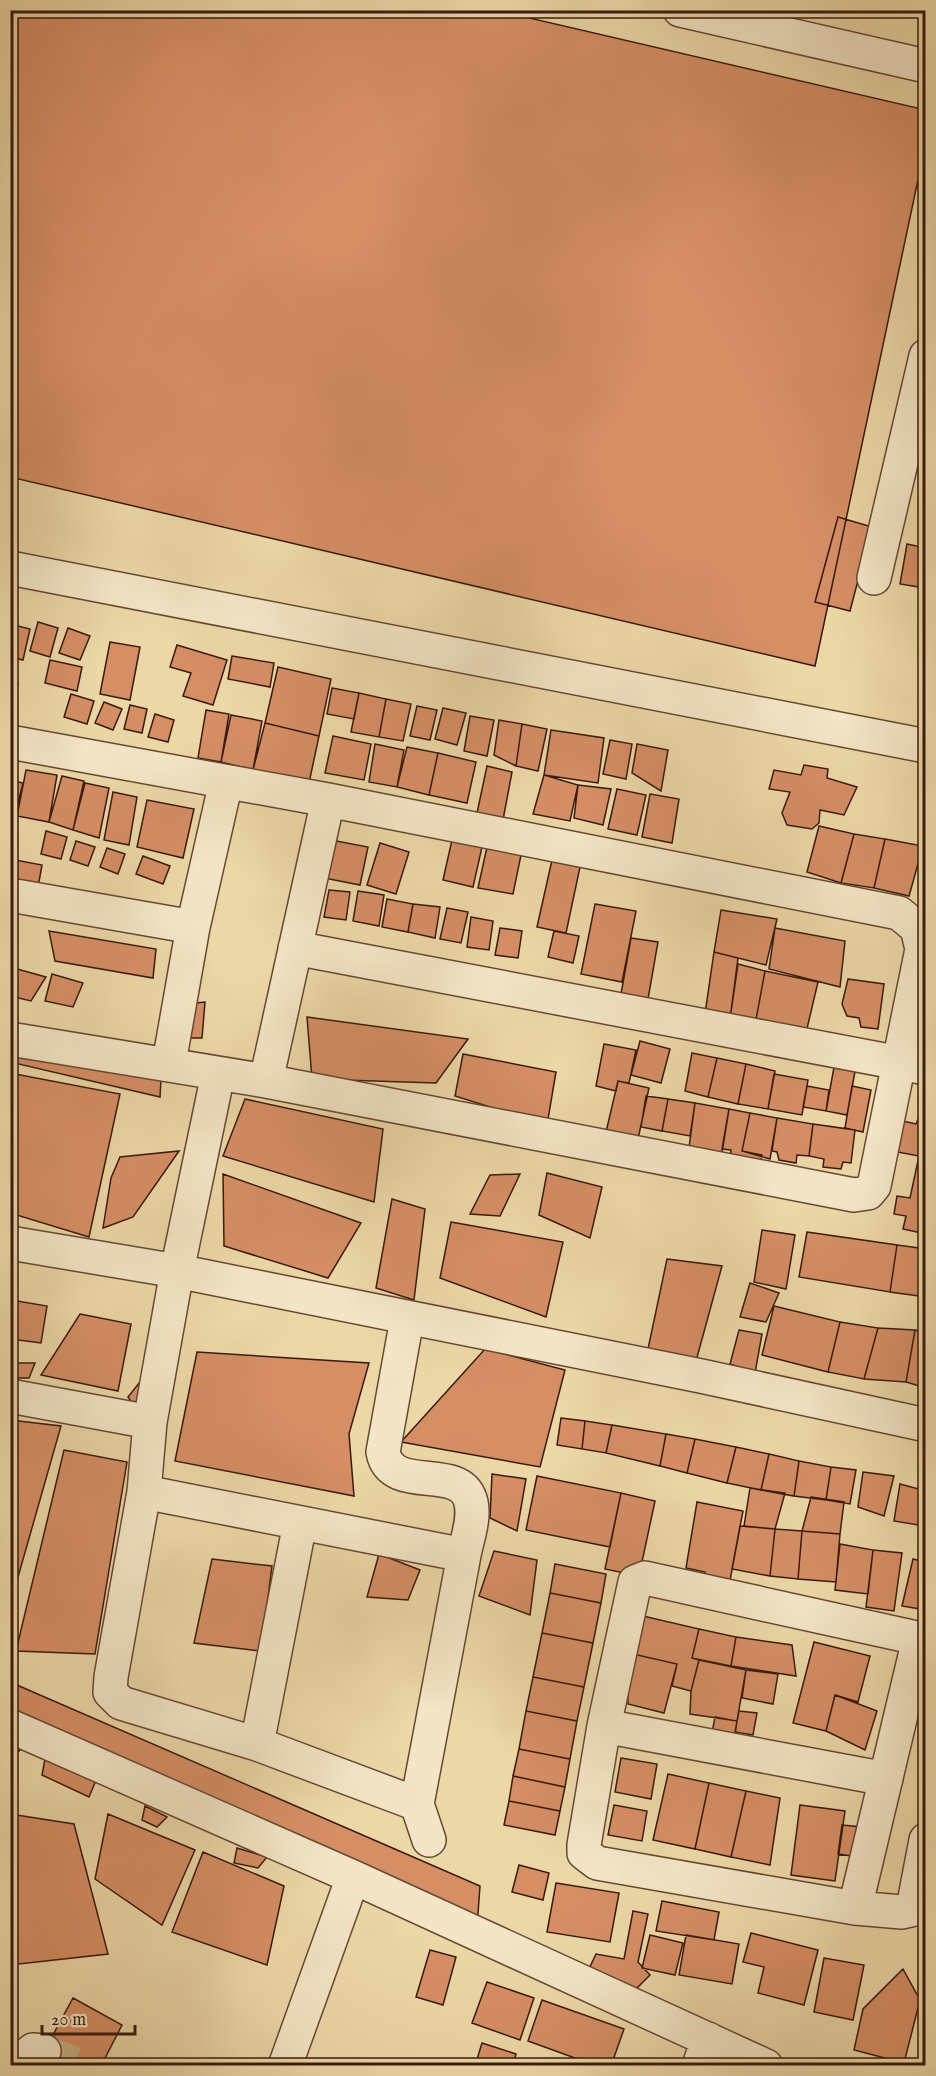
<svg xmlns="http://www.w3.org/2000/svg" width="936" height="2076" font-family="'IM FELL English',serif">
<style>
.building{fill:#d68e65;stroke:#391a0e;stroke-width:1.5}
.lines{fill:none;stroke-linecap:round;stroke-linejoin:round}
.minor-tunnel{stroke:#c8b188;stroke-width:33;stroke-dasharray:33 16;stroke-linecap:butt}
.minor-casing{stroke:#664934;stroke-width:36}
.minor{stroke:#f3e5c6;stroke-width:33}
</style>
<rect width="100%" height="100%" fill="#ecd7a7"/>
<filter id="stains"><feTurbulence type="fractalNoise" baseFrequency=".00333" numOctaves="4"/><feColorMatrix values="0 0 0 0 .2 0 0 0 0 .09 0 0 0 0 .02 0 0 0 .5 -.17"/></filter>
<radialGradient id="worn" r=".72"><stop offset=".6" stop-color="#630" stop-opacity="0"/><stop offset="1" stop-color="#630" stop-opacity=".3"/></radialGradient>
<path class="building" d="M10,10H495L926,110V142L815,666L10,477Z
M838,517L872,527L850,611L815,602Z
M907,544L926,548L925,588L900,584Z
M38,622L58,628L50,657L30,651Z
M10,624L30,629L23,660L10,657Z
M68,628L90,636L80,660L59,653Z
M110,642L140,647L130,700L100,694Z
M177,645L227,660L213,705L183,696L191,673L170,667Z
M232,656L274,663L270,687L228,679Z
M50,660L82,667L77,691L45,683Z
M278,667L331,679L319,736L265,723Z
M10,681L18,683L10,713Z
M332,688L359,693L354,719L327,714Z
M359,693L386,699L379,737L351,732Z
M71,694L94,701L87,724L64,717Z
M386,699L411,704L403,741L379,737Z
M104,702L122,709L113,730L95,723Z
M130,705L147,709L142,733L124,729Z
M417,706L437,710L430,740L410,736Z
M443,708L466,713L457,745L435,739Z
M206,710L229,714L221,762L198,758Z
M155,714L174,720L168,742L148,737Z
M231,715L262,721L253,770L221,762Z
M470,716L494,720L487,756L464,751Z
M499,720L522,724L516,766L494,755Z
M265,723L319,736L309,783L253,770Z
M522,724L547,729L538,771L516,766Z
M551,730L604,738L598,783L544,775Z
M333,736L371,744L364,780L325,773Z
M610,740L632,744L626,779L603,774Z
M375,744L404,750L397,787L369,782Z
M637,744L668,750L661,791L632,773Z
M407,747L438,753L429,795L397,787Z
M438,753L476,762L467,803L429,795Z
M804,765L828,769L827,778L857,787L844,815L820,810L819,823L812,829L787,825L782,813L790,792L769,789L774,770L801,775Z
M487,766L512,772L503,820L477,813Z
M26,770L57,775L49,822L17,816Z
M544,775L578,785L570,821L533,814Z
M62,776L84,781L73,830L49,822Z
M10,780L23,783L16,811L10,810Z
M85,783L109,788L99,838L73,830Z
M578,785L611,789L603,825L574,818Z
M617,789L646,795L637,835L608,829Z
M113,792L137,797L129,845L104,840Z
M650,794L679,799L672,843L642,837Z
M147,800L194,809L183,858L137,847Z
M819,826L854,834L841,883L807,872Z
M46,831L67,837L61,859L41,854Z
M854,834L885,839L874,888L841,883Z
M885,839L923,846L909,896L874,888Z
M331,840L368,847L360,885L324,878Z
M452,840L482,847L473,887L443,880Z
M76,841L95,847L88,866L70,860Z
M380,843L409,852L396,894L367,885Z
M487,847L521,855L513,894L478,888Z
M107,848L125,854L118,874L100,867Z
M143,856L170,866L163,884L136,874Z
M10,859L42,865L37,893L10,889Z
M552,860L580,867L566,933L537,927Z
M329,890L350,892L346,920L324,917Z
M358,891L384,895L379,926L353,921Z
M387,899L413,904L408,932L382,927Z
M413,904L440,907L435,938L408,932Z
M595,904L636,911L622,982L581,974Z
M447,908L468,912L461,943L440,939Z
M721,910L777,919L766,965L714,952Z
M471,917L493,921L489,950L467,947Z
M500,928L522,931L518,958L495,955Z
M775,928L845,941L840,987L769,969Z
M49,931L156,949L153,978L55,961Z
M554,931L579,936L573,963L548,957Z
M631,938L658,942L648,999L621,994Z
M714,952L738,958L730,1019L705,1014Z
M738,964L765,971L755,1025L730,1019Z
M10,967L46,977L31,1001L10,996Z
M765,971L818,982L805,1037L755,1025Z
M52,974L83,983L73,1007L45,1001Z
M848,979L884,984L878,1029L861,1027L859,1018L847,1016L842,1004Z
M205,1002L202,1038H182L186,1004Z
M307,1017L468,1039L436,1083L312,1079Z
M640,1041L670,1049L661,1083L631,1075Z
M604,1044L636,1050L629,1083L618,1081L616,1091L596,1086Z
M10,1049L161,1079L160,1097L10,1062Z
M692,1053L717,1058L708,1097L685,1091Z
M463,1054L556,1072L547,1125L455,1096Z
M717,1058L746,1064L738,1104L708,1097Z
M835,1062L856,1066L847,1115L826,1111Z
M746,1064L775,1071L768,1109L738,1104Z
M10,1073L120,1094L89,1237L10,1213Z
M774,1074L808,1080L802,1115L768,1109Z
M618,1081L649,1088L638,1139L606,1132Z
M807,1086L829,1090L826,1111L803,1107Z
M852,1086L871,1090L863,1132L845,1128Z
M646,1096L668,1099L662,1131L641,1127Z
M245,1099L383,1129L374,1202L223,1156Z
M668,1099L695,1103L690,1136L662,1131Z
M695,1103L729,1109L721,1159L688,1155Z
M729,1109L750,1113L742,1151L762,1155L759,1171L729,1165L731,1150L722,1149Z
M750,1113L777,1118L770,1159L742,1151Z
M920,1115L926,1117V1234L903,1229L906,1216L894,1214L897,1196L910,1198L919,1156L892,1151L898,1120L916,1124Z
M777,1118L813,1124L809,1156L797,1155L796,1163L779,1160L777,1152L772,1151Z
M813,1124L855,1130L851,1163L843,1162L841,1169L823,1167L824,1159L809,1156Z
M179,1151L133,1217L103,1228L111,1178L120,1157Z
M547,1173L602,1187L590,1238L539,1215Z
M223,1174L361,1223L328,1278L224,1246Z
M520,1174L500,1216L470,1214L490,1175Z
M392,1199L425,1209L414,1300L376,1288Z
M451,1222L563,1242L546,1317L440,1278Z
M762,1230L795,1235L786,1289L754,1282Z
M807,1232L897,1245L890,1292L799,1277Z
M897,1245L926,1249V1297L890,1292Z
M667,1259L722,1266L696,1361L648,1349Z
M750,1283L779,1293L766,1322L740,1317Z
M10,1299L17,1301L10,1318Z
M17,1301L47,1306L41,1343L11,1339Z
M774,1306L840,1322L828,1372L762,1355Z
M80,1314L131,1324L118,1391L41,1375Z
M840,1322L878,1328L864,1379L828,1372Z
M878,1328L915,1330L906,1382L864,1379Z
M739,1330L762,1334L755,1373L730,1364Z
M915,1330L926,1332V1388L906,1382Z
M485,1349L565,1370L540,1467L401,1442Z
M197,1352L369,1363L349,1434L354,1496L175,1461Z
M10,1363H35L29,1378H10Z
M144,1377L136,1409L128,1397Z
M561,1418L585,1421L582,1449L557,1445Z
M10,1420L61,1426L16,1584L10,1580Z
M585,1421L612,1425L606,1453L582,1449Z
M612,1425L666,1434L660,1466L606,1453Z
M666,1434L695,1439L687,1473L660,1466Z
M695,1439L736,1447L727,1483L687,1473Z
M736,1447L769,1454L761,1490L727,1483Z
M64,1450L127,1462L95,1654L16,1651Z
M769,1454L799,1461L794,1496L761,1490Z
M799,1461L831,1467L826,1500L794,1496Z
M831,1467L856,1470L850,1504L826,1500Z
M863,1472L894,1476L884,1516L858,1507Z
M492,1474L526,1479L517,1531L490,1518Z
M537,1476L621,1493L610,1547L526,1530Z
M900,1484L926,1491L918,1525L894,1521Z
M750,1488L785,1493L775,1529L744,1526Z
M621,1493L655,1501L639,1576L605,1569Z
M811,1497L844,1502L840,1534L802,1531Z
M697,1502L743,1511L729,1586L703,1582L705,1572L686,1568Z
M740,1526L775,1529L770,1576L732,1569Z
M775,1529L802,1531L798,1579L770,1576Z
M926,1529V1556L919,1555Z
M802,1531L840,1534L836,1582L798,1579Z
M840,1544L873,1550L868,1594L835,1590Z
M873,1550L902,1553L894,1611L866,1607Z
M494,1551L537,1560L530,1615L479,1596Z
M379,1554L420,1570L408,1600L367,1597Z
M212,1559L272,1566L261,1651L194,1643Z
M913,1559L926,1562V1610L902,1606Z
M555,1564L606,1574L601,1603L550,1593Z
M550,1593L601,1603L593,1643L542,1633Z
M643,1616L699,1629L692,1658L699,1660L691,1691L672,1686L677,1664L633,1654Z
M699,1629L736,1637L731,1666L692,1658Z
M542,1633L593,1643L584,1687L533,1677Z
M736,1637L792,1645L796,1676L731,1666Z
M814,1642L870,1656L858,1702L835,1695L826,1731L793,1723Z
M633,1654L677,1664L664,1713L628,1704L627,1678Z
M699,1660L746,1670L737,1721L690,1714L691,1691Z
M746,1670L778,1674L773,1704L742,1698Z
M533,1677L584,1687L577,1721L526,1711Z
M10,1682L480,1886L477,1927L10,1711Z
M835,1695L877,1711L865,1750L826,1731Z
M526,1711L577,1721L570,1759L519,1749Z
M739,1711L757,1713L753,1735L735,1732Z
M715,1717L737,1721L734,1742L711,1738Z
M10,1743L23,1747L11,1759H10Z
M519,1749L570,1759L565,1787L513,1776Z
M621,1758L657,1764L651,1799L615,1792Z
M45,1759L97,1778L89,1797L42,1775Z
M668,1774L709,1783L695,1849L653,1840Z
M513,1776L565,1787L560,1811L509,1801Z
M709,1783L746,1791L731,1857L695,1849Z
M746,1791L780,1798L770,1865L731,1857Z
M509,1801L560,1811L555,1835L504,1825Z
M614,1805L647,1811L642,1841L608,1835Z
M800,1805L845,1811L835,1881L791,1875Z
M145,1806L167,1817L157,1827L142,1820Z
M10,1814L74,1824L108,1954L10,1965Z
M108,1814L195,1850L162,1925L95,1879Z
M842,1825L862,1827L858,1857L838,1854Z
M237,1848L267,1857L258,1868L234,1863Z
M203,1852L284,1886L267,1965L172,1932Z
M519,1865L549,1873L543,1900L512,1892Z
M556,1883L619,1893L610,1942L547,1932Z
M662,1901L719,1912L714,1940L656,1931Z
M633,1911L648,1914L638,1962L650,1975L633,1992L588,1971L596,1954L624,1959Z
M751,1933L818,1950L804,2005L758,1993L764,1967L743,1962Z
M650,1935L683,1943L675,1975L642,1968Z
M686,1935L739,1944L732,1984L679,1975Z
M430,1950L456,1957L443,2005L416,1997Z
M824,1958L864,1965L853,2020L814,2012Z
M903,1969L920,2000L904,2063L854,2050L863,2009Z
M487,1982L534,1998L520,2040L472,2023Z
M73,1998L122,2025L101,2066H36Z
M542,2000L624,2029L611,2066H597L528,2041Z
M482,2043L516,2054L513,2066H475Z"/>
<g class="lines">
<path class="minor-tunnel" d="M44,2051L81,2066"/>
<defs>
<path id="minor" d="M680,10L926,66
M10,568L926,746
M874,578L926,356
M10,742L328,800L899,913L917,928L922,949L874,1186L868,1193L854,1195L266,1081L10,1039
M10,895L193,927
M295,948L926,1068
M169,1063L193,927L226,782
M266,1081L328,800
M10,1243L177,1271L701,1376L926,1425
M407,1319L383,1452C391,1495 458,1463 470,1499C476,1516 467,1539 464,1555
M10,1396L150,1422L177,1271L218,1074
M144,1492L150,1422
M926,1640L645,1578L635,1582L604,1726L584,1845V1853L597,1863L855,1908L902,1912L911,1910L914,1903L926,1840
M10,1726L353,1877L766,2066
M604,1726L886,1779
M257,1744L300,1523
M417,1804L464,1555L144,1492L111,1677L110,1692L121,1703L257,1744L417,1804L429,1840
M855,1908L919,1639
M19,2066L24,2057L33,2050L44,2051
M285,2066L353,1877
M699,2066L708,2039"/>
</defs>
<use href="#minor" class="minor-casing"/>
<use href="#minor" class="minor"/>
</g>
<rect width="936" height="2076" fill="none" stroke="#ecd7a7" stroke-width="36"/>
<rect x="12" y="12" width="912" height="2052" fill="none" stroke="#391a0e" stroke-width="3"/>
<rect x="18" y="18" width="900" height="2040" fill="none" stroke="#391a0e" stroke-width="1.5"/>
<path d="M42 2025v9h93v-9" fill="none" stroke="#391a0e" stroke-width="3"/>
<text x="51" y="2025" font-size="18" fill="#391a0e" stroke="#f3e5c6" stroke-width="4.5" paint-order="stroke">20 m</text>
<rect width="100%" height="100%" filter="url(#stains)"/>
<rect width="100%" height="100%" fill="url(#worn)"/>
</svg>
